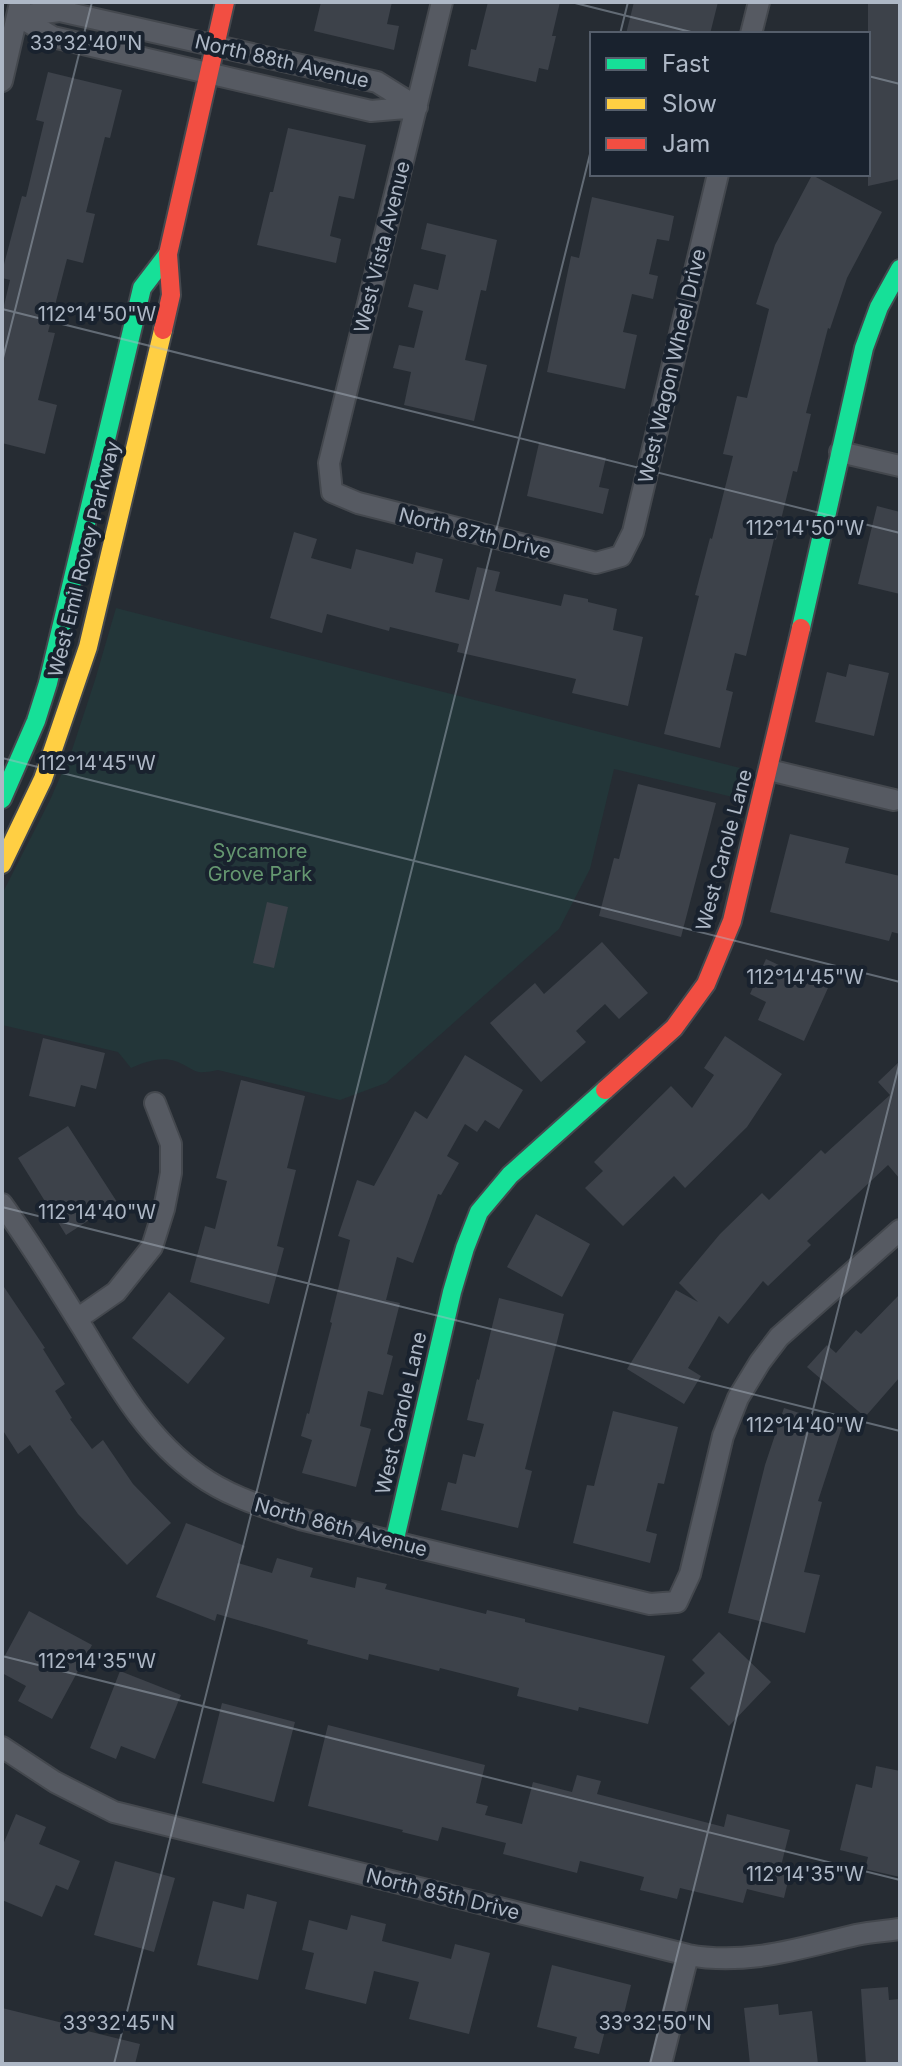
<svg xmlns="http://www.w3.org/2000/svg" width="902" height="2066" font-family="Inter,sans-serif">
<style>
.green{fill:#233639}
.building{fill:#3d424a}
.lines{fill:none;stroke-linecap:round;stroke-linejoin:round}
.street-casing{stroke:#44484e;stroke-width:24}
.fast-casing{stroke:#44484e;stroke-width:22}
.slow-casing{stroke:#44484e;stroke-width:22}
.jam-casing{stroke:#44484e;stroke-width:22}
.street{stroke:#565a62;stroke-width:20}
.fast{stroke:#16e098;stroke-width:18}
.slow{stroke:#ffcf43;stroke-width:18}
.jam{stroke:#f24e42;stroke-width:18}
.ticks{fill:none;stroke:#aeb8c6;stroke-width:2;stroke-opacity:0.45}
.labels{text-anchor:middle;stroke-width:8;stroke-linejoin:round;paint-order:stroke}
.street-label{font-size:20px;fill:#aeb8c6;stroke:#19222e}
.park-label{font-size:20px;fill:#659770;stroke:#19222e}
.ticks-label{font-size:20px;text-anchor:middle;fill:#aeb8c6;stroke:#19222e;stroke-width:8;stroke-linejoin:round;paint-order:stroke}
</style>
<rect width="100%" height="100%" fill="#262c33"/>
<path class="green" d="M116,608L744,769L737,798L614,769L590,869L559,929L386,1083L340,1100L218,1070C191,1076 197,1069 175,1061C161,1056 144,1062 131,1068L118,1052L2,1025V894L50,800L72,750L95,680Z"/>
<path class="building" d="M321,2H392L387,24L399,26L394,50L314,31Z
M488,2H560L552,36H556L548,70L539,68L536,82L468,66L471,49L476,50Z
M634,2H718L710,34H626Z
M868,2H900V179L868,186Z
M48,72L122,90L110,138L105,137L86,212L95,214L83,263L67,259L48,332L55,333L38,400L57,405L45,454L2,443V314L10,280L2,278V272L22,196L26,197L44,122L36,120Z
M288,128L366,145L354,199L339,196L330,236L341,239L336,263L257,245L270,192H273Z
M812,175L882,212L847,278L830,329L828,328L806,413L811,414L797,472L793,471L776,540L774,539L746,656L735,653L726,690L733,692L720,748L664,734L699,596L695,595L710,538L712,539L733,456L723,454L737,396L747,398L769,309L756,304L775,245Z
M592,197L674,216L669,241L657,239L649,274L658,276L653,299L632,294L623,332L637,335L625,389L547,372L571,256L579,258Z
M427,223L497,240L486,291L481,290L465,360L487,365L474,421L404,405L411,372L393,368L399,345L414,348L423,311L408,307L414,284L438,290L446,255L421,249Z
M539,443L606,458L599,487L609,489L603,514L527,496Z
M877,506L900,512V594L858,584Z
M294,532L317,539L311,558L351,569L356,549L413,564L416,552L443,559L435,592L469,600L477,567L500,572L495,591L561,606L564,594L588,599V602L617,609L613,630L643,637L628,706L572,693L576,679L457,652L459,644L390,627L389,631L327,614L322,633L270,618Z
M849,664L889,673L874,736L815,722L827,672L846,677Z
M638,784L716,803L681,937L599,916L614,858L619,859Z
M790,834L849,848L845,863L900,876V934L892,932L889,941L770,912Z
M267,902L288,907L274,968L253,963Z
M602,942L648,993L619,1019L605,1004L576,1031L586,1042L541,1082L490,1023L535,983L544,994Z
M766,959L828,988L804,1041L758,1020L766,1002L750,994Z
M725,1036L782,1074L747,1127L685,1188L674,1176L623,1226L585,1188L603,1171L594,1162L671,1086L692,1108L714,1075L704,1068Z
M43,1038L105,1053L96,1089L81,1085L75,1107L29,1096Z
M465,1055L523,1090L499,1129L485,1120L477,1132L465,1124L447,1156L459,1163L441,1195L438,1194L413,1263L397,1257L386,1300L400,1303L387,1354L393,1356L383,1395L368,1391L360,1426L371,1429L356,1487L302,1473L312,1440L301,1436L307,1413L309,1414L332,1323L330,1322L350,1240L338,1236L357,1180L374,1186L415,1111L427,1119Z
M900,1061V1179L888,1165L807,1241L811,1245L768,1286L763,1281L728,1324L719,1316L688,1368L701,1376L684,1404L627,1369L676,1290L698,1302L679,1283L720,1234L762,1193L769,1200L821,1150L825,1154L890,1095L878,1082Z
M241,1080L305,1096L287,1168L296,1170L277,1246L284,1248L269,1304L190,1282L205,1226L215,1229L227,1181L216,1178Z
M68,1126L117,1202L66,1235L18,1158Z
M536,1214L590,1244L562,1297L507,1267Z
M2,1284L45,1348L43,1349L65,1384L55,1391L72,1418L70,1419L92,1449L103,1440L133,1484L171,1523L127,1565L78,1514L30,1445L18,1454L2,1429Z
M169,1292L225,1338L188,1384L132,1338Z
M900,1294V1377L865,1417L807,1367L827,1345L836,1353L856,1330L861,1334Z
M499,1298L564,1314L525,1469L532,1471L518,1528L441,1510L448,1482L456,1484L463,1454L475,1457L484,1424L467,1420L477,1379L479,1380Z
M784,1408L842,1427L818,1501L822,1502L804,1572L820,1575L805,1633L728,1613L765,1465Z
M613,1411L678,1427L664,1484L658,1483L646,1531L657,1534L650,1563L573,1543L587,1485L594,1486Z
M186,1523L245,1546L238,1563L272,1573L277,1558L313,1568L310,1577L355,1588L357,1577L387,1584L385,1589L486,1614L487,1610L525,1619V1622L665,1656L648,1724L579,1707L578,1711L517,1696L519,1688L440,1668L439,1671L369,1654L368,1660L307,1644L308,1640L217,1614L215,1621L156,1597Z
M29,1611L92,1645L52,1719L18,1701L26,1686L2,1673V1661Z
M719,1632L771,1682L729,1726L690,1688L705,1673L692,1660Z
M120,1671L181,1695L155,1759L121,1746L116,1759L90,1748Z
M222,1703L295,1722L274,1802L202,1783Z
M328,1725L485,1765L476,1803L488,1806L485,1815L522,1824L533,1782L572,1792L577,1775L601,1781L597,1794L724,1827L727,1814L790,1830L780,1870L790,1873L784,1898L747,1889L743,1903L680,1888L677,1899L640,1890L644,1877L580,1861L577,1873L503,1854L506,1843L442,1827L438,1841L402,1832L403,1830L308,1806Z
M876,1766L900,1771V1877L865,1869L868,1857L840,1850L856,1784L872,1788Z
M16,1814L46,1827L39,1844L80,1861L68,1890L56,1885L42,1917L2,1900V1847Z
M115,1861L175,1878L154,1952L94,1935Z
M247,1894L277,1902L258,1980L197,1965L213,1901L244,1909Z
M351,1915L386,1924L382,1941L451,1959L455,1944L490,1953L469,2034L409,2019L419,1982L374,1971L366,2004L305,1989L314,1953L302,1950L309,1920L347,1930Z
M552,1965L631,1985L624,2014L610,2011L599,2054L574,2048L577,2037L537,2027Z
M888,1987L889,2000L900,1999V2064H866L861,1989Z
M778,2004L779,2015L812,2011L818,2064H750L744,2008Z
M2,2008L63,2023V2025L140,2044L135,2064H2Z"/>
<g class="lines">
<defs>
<path id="street" d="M442,2L329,463L332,492L358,503L596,563L621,556L633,532L718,174
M18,16L60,11L377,82L417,107
M18,16L53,37L371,111L417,107
M751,34L759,2
M2,81L20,3
M840,452L900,466
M769,770L894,800
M2,1204C31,1244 56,1285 82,1327C115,1381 146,1438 199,1475C229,1497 265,1507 300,1519L650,1604L677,1602L690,1574L723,1436L738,1398L760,1362L779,1337L900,1230
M77,1319L116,1292L152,1247L164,1209L171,1173V1144L155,1103
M2,1747L55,1782L114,1812L688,1955C747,1966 800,1948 856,1935C870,1932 885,1931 900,1929
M661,2064L688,1955"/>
<path id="fast" d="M801,628L864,348L879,307L900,269
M2,799L36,721L48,683L142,288L168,254
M394,1543L452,1292L465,1248L479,1212L510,1175L605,1090"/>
<path id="slow" d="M2,864L43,779L88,647L163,330"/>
<path id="jam" d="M163,330L171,295L168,254L225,2
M605,1090L674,1028L706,984L732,921L801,628"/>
</defs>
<use href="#street" class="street-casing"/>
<use href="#fast" class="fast-casing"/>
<use href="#slow" class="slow-casing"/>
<use href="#jam" class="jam-casing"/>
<use href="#street" class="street"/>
<use href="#fast" class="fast"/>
<use href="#slow" class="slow"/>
<use href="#jam" class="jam"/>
</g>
<path class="ticks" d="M571,2L699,34M620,34L628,2M868,76L900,84M2,309L900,533M2,362L92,2M2,758L900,982M2,1207L900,1431M2,1656L900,1880M114,2064L592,146M650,2064L900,1061"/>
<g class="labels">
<g class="street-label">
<text transform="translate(282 61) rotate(13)" y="7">North 88th Avenue</text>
<text transform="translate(382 247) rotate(-76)" y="7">West Vista Avenue</text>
<text transform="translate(672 366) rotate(-77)" y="7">West Wagon Wheel Drive</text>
<text transform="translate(475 533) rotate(14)" y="7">North 87th Drive</text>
<text transform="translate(84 559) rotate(-76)" y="7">West Emil Rovey Parkway</text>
<text transform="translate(724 850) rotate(-75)" y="7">West Carole Lane</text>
<text transform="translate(401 1413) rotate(-77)" y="7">West Carole Lane</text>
<text transform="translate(341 1527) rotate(15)" y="7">North 86th Avenue</text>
<text transform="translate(443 1894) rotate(14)" y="7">North 85th Drive</text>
</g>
<g class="park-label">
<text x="260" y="858">Sycamore<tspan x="260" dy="23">Grove Park</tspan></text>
</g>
</g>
<g class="ticks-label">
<text x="86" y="50">33°32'40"N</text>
<text x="97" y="321">112°14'50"W</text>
<text x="805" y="535">112°14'50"W</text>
<text x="97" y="770">112°14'45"W</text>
<text x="805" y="984">112°14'45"W</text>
<text x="97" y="1219">112°14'40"W</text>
<text x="805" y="1432">112°14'40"W</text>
<text x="97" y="1668">112°14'35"W</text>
<text x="805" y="1881">112°14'35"W</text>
<text x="119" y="2030">33°32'45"N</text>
<text x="655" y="2030">33°32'50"N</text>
</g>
<rect width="902" height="2066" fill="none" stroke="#aeb8c6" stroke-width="8"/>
<rect x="590" y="32" width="280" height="144" fill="#19222e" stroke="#555e6b" stroke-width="2"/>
<rect x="606" y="58" width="40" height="12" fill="#16e098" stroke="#555e6b" stroke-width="2"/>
<text x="662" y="72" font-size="24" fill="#aeb8c6">Fast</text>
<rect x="606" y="98" width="40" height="12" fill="#ffcf43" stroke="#555e6b" stroke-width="2"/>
<text x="662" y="112" font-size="24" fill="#aeb8c6">Slow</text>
<rect x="606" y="138" width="40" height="12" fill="#f24e42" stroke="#555e6b" stroke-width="2"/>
<text x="662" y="152" font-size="24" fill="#aeb8c6">Jam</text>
</svg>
